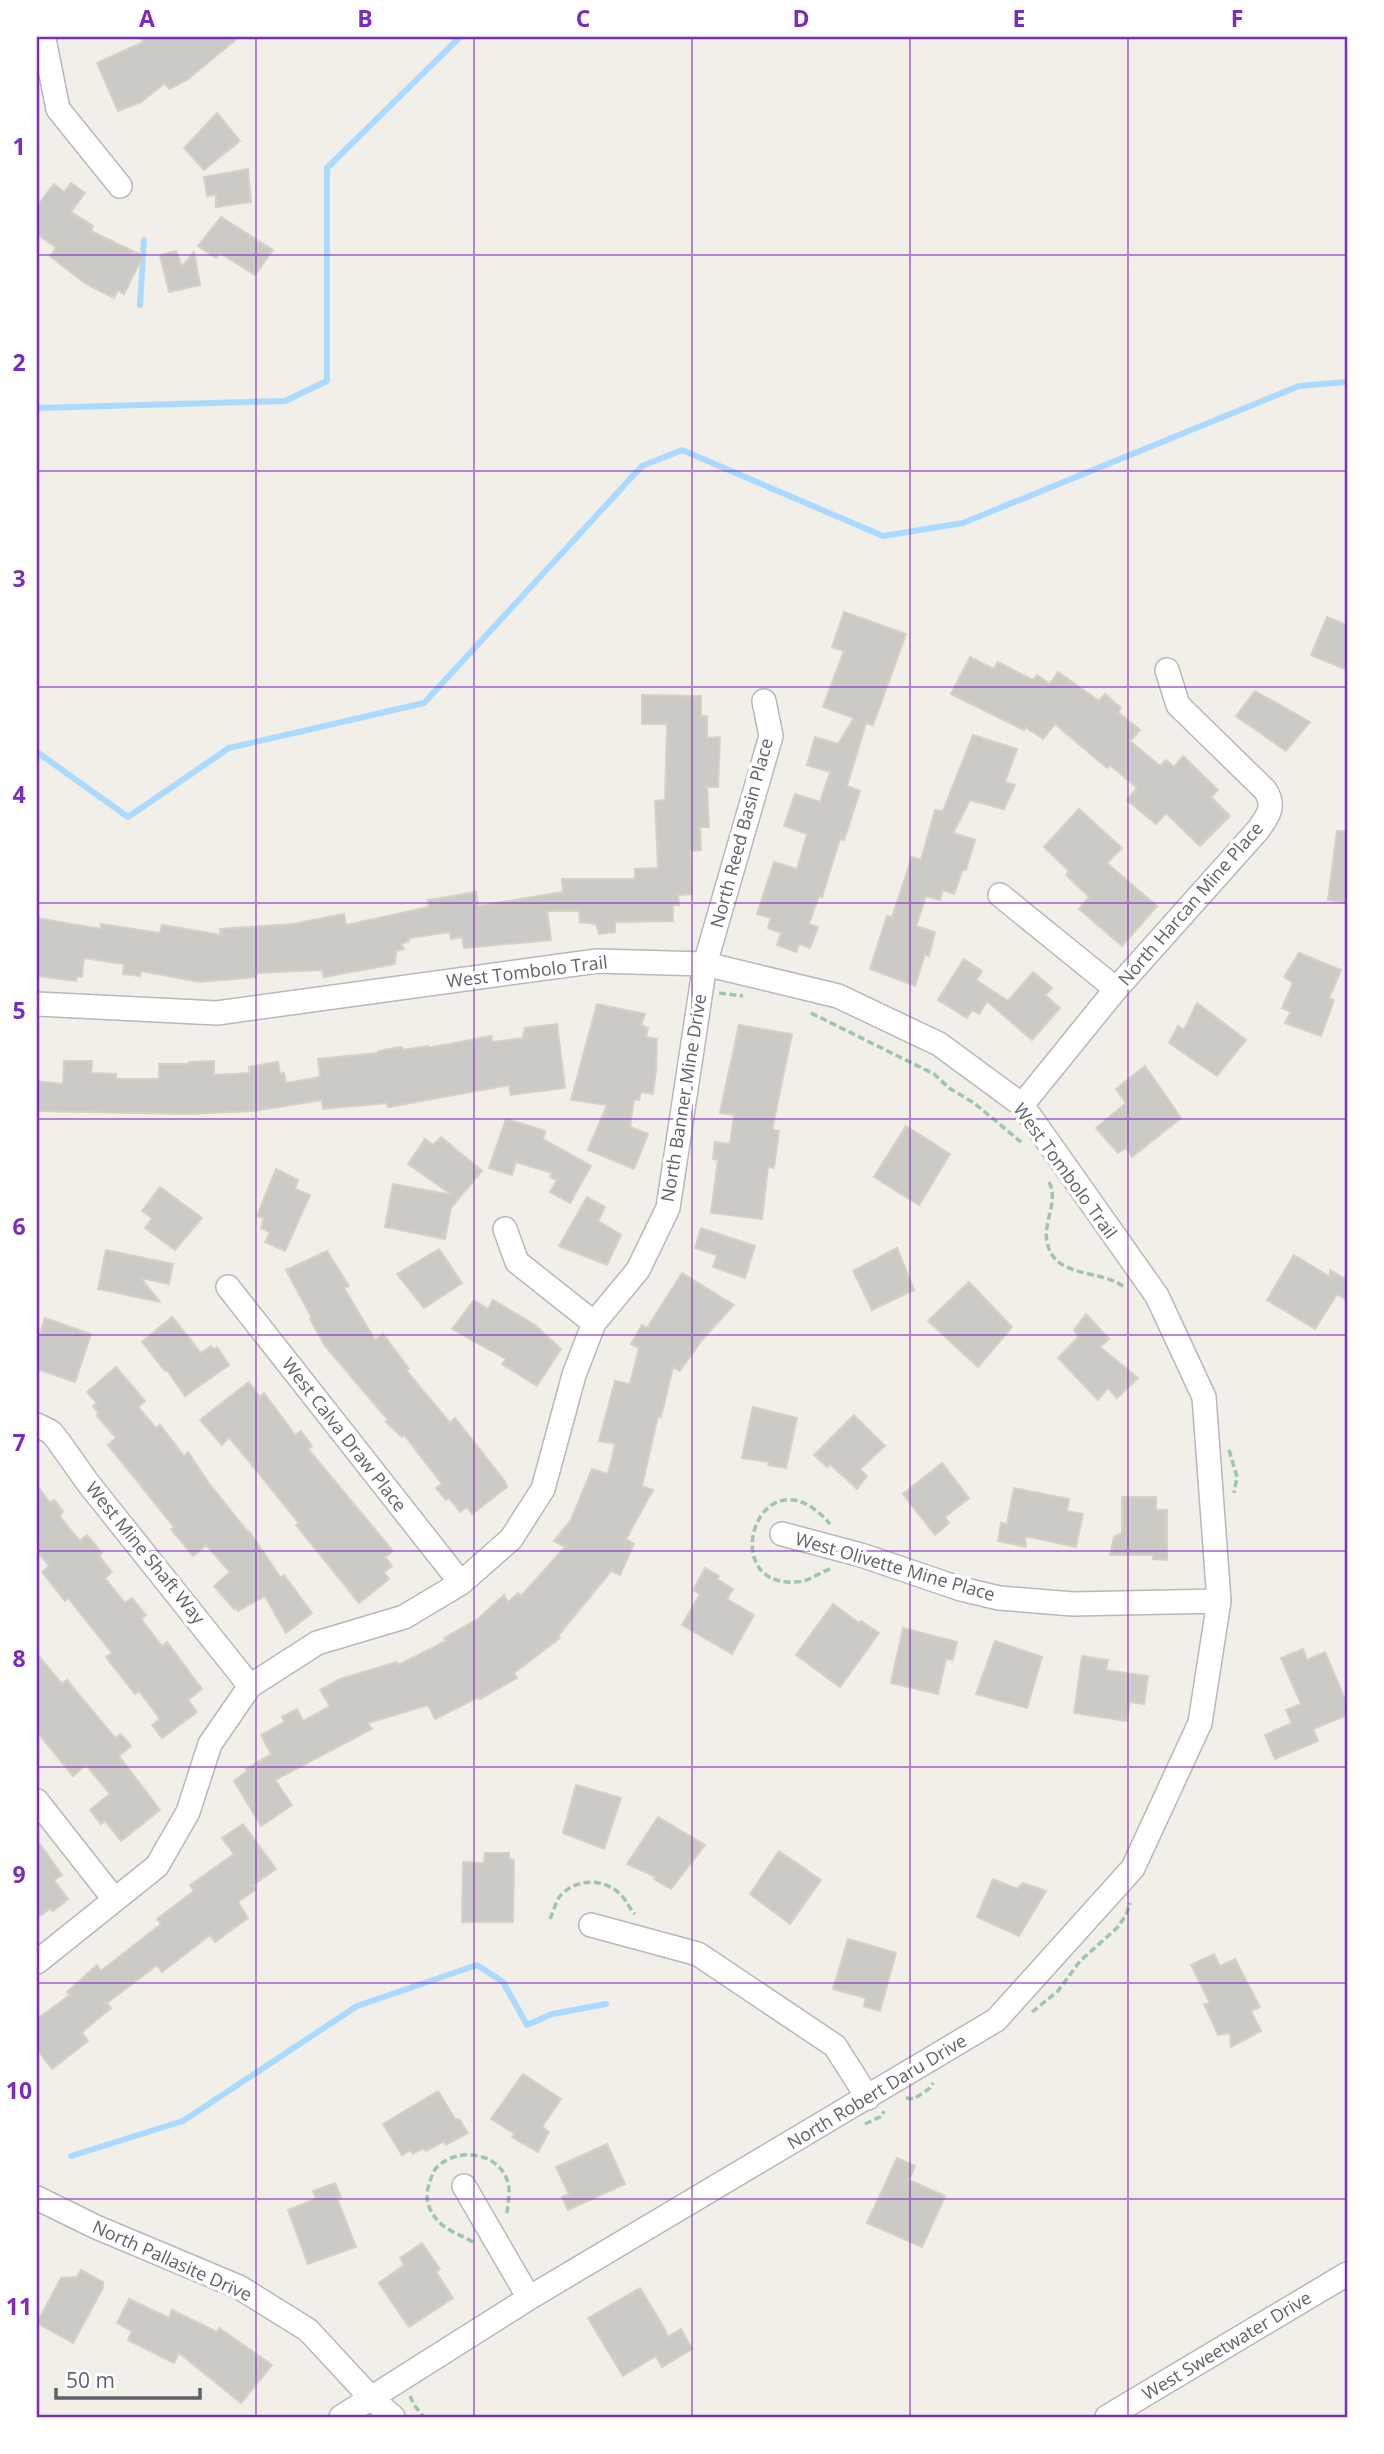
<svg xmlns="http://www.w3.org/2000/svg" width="1384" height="2454" font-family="'Open Sans',sans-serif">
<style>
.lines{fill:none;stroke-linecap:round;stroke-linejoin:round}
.stream{stroke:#aadaff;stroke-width:6}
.building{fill:#cccac5;stroke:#d6d1c6;stroke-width:2}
.minor-casing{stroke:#b5b8bc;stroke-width:26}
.path{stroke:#9cc7a9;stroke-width:3.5;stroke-dasharray:7 3.5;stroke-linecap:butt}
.minor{stroke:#fff;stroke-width:23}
.grid{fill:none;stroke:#7b2cbf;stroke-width:2;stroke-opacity:0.55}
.labels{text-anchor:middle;stroke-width:7;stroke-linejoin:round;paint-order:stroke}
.street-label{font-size:18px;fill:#5f6368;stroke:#fff}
.neatline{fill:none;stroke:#7b2cbf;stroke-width:2.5}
.grid-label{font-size:23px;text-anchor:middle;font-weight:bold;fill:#7b2cbf}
</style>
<rect width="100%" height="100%" fill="#f1efe8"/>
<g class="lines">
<path class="stream" d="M140,305L144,240
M37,408L285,401L327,381V168L460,37
M37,752L128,817L229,748L424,703L642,466L682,450L883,536L963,523L1299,386L1347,382
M71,2156L183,2121L357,2006L477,1965L503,1982L527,2025L552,2014L606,2004"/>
</g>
<path class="building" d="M141,37H239L187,80L169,89L165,83L141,102L118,111L97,63L143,42Z
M217,113L240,141L204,170L184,148Z
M248,169L251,202L216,207V195L207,196L204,177Z
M71,183L85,193L71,212L93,226L91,231L143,256L124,294L118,290L114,298L86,284L50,256L56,248L37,234V206L54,184L64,192Z
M221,217L273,250L255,275L220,253L216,258L198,246Z
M176,251L182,266L194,252L200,285L169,292L160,255Z
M844,612L906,634L873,725L866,723L847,786L860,791L844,840L840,839L822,897L819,896L809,924L818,927L810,948L799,944L796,952L777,945L781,933L768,928L771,918L757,914L774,862L797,869L807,834L784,826L795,794L820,802L830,772L807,765L815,737L838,744L854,718L823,707L844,651L832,647Z
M1327,617L1347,625V670L1311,655Z
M970,657L994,669L998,662L1033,680L1037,675L1050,684L1058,672L1099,701L1105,694L1121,708L1118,712L1140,730L1130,741L1160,766L1166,760L1174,767L1183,756L1218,790L1211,797L1230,816L1200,846L1166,813L1156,824L1127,800L1137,788L1110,765L1107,768L1055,724L1043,739L1025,727L1024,730L951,694Z
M1255,691L1310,722L1286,751L1236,716Z
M642,695L701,696V716H707V738L720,737L718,787H707L709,827H700L701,850L691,851L692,894L678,895L679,905H673V921L615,922V932L599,934L596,924L580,922L579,911H547L551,940L464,948L462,937L451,939L450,932L409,938V941L401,944L404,949L396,951L395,964L324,977L322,970L257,973L256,977L200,982L141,971L140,976L123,974L124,964L84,958L82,977L77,976L76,981L37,976V918L101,929V924L160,933L162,925L221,935L220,929L293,924L344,914L346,925L429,907L428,900L476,892L478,906L563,892L562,879H635V869L658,868L655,801L665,800L667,724H642Z
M973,735L1017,749L1005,782L1015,785L1004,809L970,800L953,833L975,840L966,870L963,869L954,894L943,890L940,900L926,896L916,926L935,932L929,956L925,954L915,986L870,969L887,916L892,917L912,857L921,860L935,810L943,811Z
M1079,809L1122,848L1107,863L1157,906L1122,946L1079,909L1089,897L1066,875L1069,871L1044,847Z
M1337,831H1347V903L1328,900Z
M1299,953L1341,970L1329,998L1334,1000L1321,1036L1285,1023L1291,1012L1282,1008L1293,983L1284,977Z
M964,959L982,971L976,980L1008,1001L1033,972L1052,988L1045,995L1060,1008L1032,1040L987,1001L979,1014L972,1010L967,1018L938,1000Z
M1197,1003L1246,1040L1217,1076L1169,1043L1178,1026L1184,1030Z
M597,1004L645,1014L641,1025L648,1028L646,1037L657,1039L656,1071L653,1094L641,1092L639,1100H634L630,1127L648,1134L634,1169L588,1150L607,1105L571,1100Z
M557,1024L565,1088L511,1095L509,1085L388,1107L387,1103L323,1109L322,1100L254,1111L187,1114L37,1111V1081L63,1084L64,1061H92L91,1073L116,1074V1079H159V1064H189V1062L214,1061V1075L250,1073L249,1067L278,1062L280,1074L284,1073L286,1083L320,1077L318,1059L378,1053V1051L402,1047L403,1050L428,1046V1048L491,1036L492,1042L523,1038L525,1028Z
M739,1025L792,1034L772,1130L779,1131L774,1168L768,1167L762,1219L711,1213L718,1160L713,1159L715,1142L730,1144L734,1115L720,1113Z
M1145,1066L1181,1118L1132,1157L1126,1148L1118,1153L1096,1128L1126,1103L1116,1089Z
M506,1119L545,1131L543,1139L591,1166L570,1203L550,1192L557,1180L550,1177L552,1173L516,1162L512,1175L489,1168Z
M906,1126L950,1154L919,1205L874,1177Z
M441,1137L482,1171L451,1208L445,1239L385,1227L393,1184L452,1195L408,1164L425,1139L433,1145Z
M276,1169L298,1180L295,1189L310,1195L285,1251L265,1242L270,1232L261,1228L264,1218L257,1216Z
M160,1187L202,1218L175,1250L145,1228L152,1218L142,1211Z
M587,1197L605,1207L598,1221L621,1235L607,1265L559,1246Z
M701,1228L755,1246L745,1278L713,1267L717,1255L695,1248Z
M897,1248L914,1290L872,1310L853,1271Z
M439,1249L462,1283L424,1308L397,1274Z
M106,1250L173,1264L169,1284L141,1278L160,1302L98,1289Z
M327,1251L349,1286L344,1288L375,1340L383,1334L409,1369L406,1370L450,1423L455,1418L504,1480L507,1487L472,1514L467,1507L460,1512L449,1498L446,1500L436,1488L442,1484L404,1435L402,1437L386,1422L388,1420L325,1346L310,1319L312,1318L286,1270Z
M1294,1255L1330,1277V1270L1347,1280V1300L1337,1294L1315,1329L1267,1300Z
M682,1273L734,1305L702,1340L680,1371L673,1367L661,1417L658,1416L642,1486L653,1490L626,1539L634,1544L620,1575L611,1571L558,1636L560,1638L514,1673L517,1678L480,1699L479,1697L435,1719L428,1705L368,1723L372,1729L275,1780L292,1805L261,1826L234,1781L247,1771L246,1769L271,1754L261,1735L285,1722L282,1717L297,1709L303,1721L330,1706L320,1690L340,1679L397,1662L398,1665L446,1641L444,1638L479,1618L504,1595L508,1602L518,1593L521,1596L565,1547L554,1541L571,1520L592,1469L608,1474L615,1444L599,1441L615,1381L630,1384L639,1348L631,1344L642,1325L647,1328Z
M969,1282L1012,1327L978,1367L928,1321Z
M474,1300L488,1309L493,1300L535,1325L561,1349L537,1386L502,1364L506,1359L452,1329Z
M1086,1314L1109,1339L1100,1347L1138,1378L1117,1398L1108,1388L1098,1400L1058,1358L1078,1337L1074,1330Z
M172,1317L201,1353L211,1346L214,1350L217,1347L229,1365L185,1396L167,1370L165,1371L142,1342Z
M45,1318L91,1334L75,1382L37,1369V1343Z
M116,1367L145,1401L138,1407L156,1428L160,1425L184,1456L188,1452L208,1482L248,1532L249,1531L281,1578L284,1575L312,1613L286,1633L265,1596L238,1611L236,1608L234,1609L214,1586L230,1572L206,1545L193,1556L171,1529L174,1527L108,1445L116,1438L97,1416L98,1412L93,1406L97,1403L87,1392Z
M249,1382L260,1397L264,1393L295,1435L301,1431L312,1446L308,1449L393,1551L385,1557L392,1566L384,1572L389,1579L359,1603L296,1525L299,1523L229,1437L222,1445L200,1420Z
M753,1407L797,1418L786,1468L768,1465L769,1462L742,1458Z
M854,1415L885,1446L860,1469L867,1476L857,1489L830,1464L827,1467L814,1455Z
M942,1463L969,1498L945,1517L949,1523L935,1535L903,1494Z
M37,1485L50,1503L54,1500L63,1511L60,1517L80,1541L87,1535L102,1553L99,1556L112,1572L105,1578L125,1603L132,1598L146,1615L141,1619L162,1646L167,1642L202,1689L188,1700L197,1712L162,1738L152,1725L160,1719L139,1691L135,1694L106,1657L112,1653L68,1598L65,1601L42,1572L49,1566L37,1551Z
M1014,1488L1069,1499L1067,1511L1083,1514L1076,1547L1025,1536L1026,1547L998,1541L1001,1523L1007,1524Z
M1122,1497H1156V1510H1167V1560L1153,1559V1555H1110L1114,1537L1122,1533Z
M705,1568L719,1576L717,1579L733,1589L727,1599L754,1615L732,1654L682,1625L700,1594L693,1590Z
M833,1604L859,1623L861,1621L879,1633L840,1687L796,1655Z
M903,1628L957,1642L953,1660L946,1659L938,1694L891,1683Z
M995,1641L1042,1657L1027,1708L976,1694Z
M1303,1649L1307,1660L1325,1652L1347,1704V1715L1313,1729L1318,1741L1275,1759L1265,1735L1292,1723L1286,1710L1301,1704L1281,1658Z
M37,1654L62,1684L67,1680L115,1738L121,1734L131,1746L119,1756L160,1810L121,1841L105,1821L101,1824L90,1810L110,1794L86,1765L73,1776L37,1732Z
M1082,1656L1108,1660L1106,1670L1148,1676L1144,1704L1130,1702L1127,1721L1074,1713Z
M576,1785L621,1798L604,1849L563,1833Z
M658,1817L705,1845L671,1889L654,1879L656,1877L627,1864Z
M243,1824L276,1869L253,1885L256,1889L238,1902L248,1918L215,1942L210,1935L162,1972L157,1965L107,2003L111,2008L82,2032L88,2041L52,2069L37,2049V2019L70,1995L67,1992L97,1965L101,1971L161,1924L157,1919L194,1891L190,1885L234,1854L222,1838Z
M37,1840L62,1875L54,1880L68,1899L53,1911L51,1908L37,1918Z
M779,1851L821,1880L790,1924L750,1894Z
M485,1853H509V1859L514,1860L513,1922H462L463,1862L484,1863Z
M993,1879L1017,1889L1023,1883L1046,1891L1019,1936L977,1917Z
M848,1939L896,1953L880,2011L864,2006L866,1998L833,1989Z
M1214,1954L1220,1966L1235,1959L1260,2007L1251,2011L1261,2031L1231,2047L1230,2033L1218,2035L1204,2004L1210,2003L1191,1965Z
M523,2074L561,2099L542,2127L549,2132L538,2152L512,2137L515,2134L491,2119Z
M438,2091L455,2119H459L468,2133L446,2145L444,2141L426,2151L423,2148L413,2154L410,2150L402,2155L383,2124Z
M607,2144L625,2184L568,2210L562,2197L569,2194L556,2167Z
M897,2158L915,2166L909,2180L945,2196L922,2247L867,2223Z
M335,2183L341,2197L337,2198L356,2247L308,2264L288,2210L316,2199L313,2191Z
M422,2243L440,2269L436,2272L453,2298L409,2327L379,2283L404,2265L400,2258Z
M81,2270L103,2282V2288L73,2343L37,2323L61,2278L77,2277Z
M640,2288L666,2331L667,2337L681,2329L692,2349L662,2367L656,2356L623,2376L588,2318Z
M129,2299L169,2318L172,2310L217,2332L219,2328L272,2365L241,2403L179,2353L174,2363L128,2340L132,2331L117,2323Z"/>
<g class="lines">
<defs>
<path id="minor" d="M44,39L58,109L120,186
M1000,895L1116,989
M37,1004L217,1013L597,961L705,964L838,996L939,1044L1022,1105L1157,1296L1204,1397L1219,1601L1200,1723L1133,1868L996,2020L529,2298L341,2417
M1022,1105L1116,989L1258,830C1268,816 1276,806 1265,790L1178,705L1167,670
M505,1229L517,1262L594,1323
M228,1287L461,1583
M37,1425L51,1432L59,1442L88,1483L250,1686
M782,1534L861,1555L961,1589L999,1598L1073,1604L1219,1601
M37,1801L114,1899
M591,1925L698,1954L835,2046L868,2098
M37,1962L157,1866L188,1812L210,1744L250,1686L317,1643L404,1617L461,1583L511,1539L543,1489L574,1375L594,1323L638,1270L668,1208L705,964L771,736L764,701
M464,2186L529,2298
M37,2198L96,2227L239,2287L308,2330L371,2398L393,2417
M1107,2417L1347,2274"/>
</defs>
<use href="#minor" class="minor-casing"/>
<path class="path" d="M719,993L743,996
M811,1013L934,1074L949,1088L974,1103L1021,1142
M1049,1182C1059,1202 1043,1221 1047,1242C1055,1280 1100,1268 1124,1287
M1229,1450L1237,1477L1234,1493
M830,1569C818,1573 809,1582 795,1582C714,1587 761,1444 830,1524
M550,1919C554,1911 556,1899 562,1894C579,1877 607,1879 622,1896C627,1902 630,1909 635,1914
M1032,2012L1058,1991L1080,1961L1117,1928L1126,1915L1130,1903
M906,2098L914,2099L930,2088L933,2083
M865,2124L882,2116L884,2111
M473,2242C463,2236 448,2231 440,2223C430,2213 425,2202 428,2188C430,2181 432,2174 436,2168C457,2146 500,2152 508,2183C511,2194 507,2205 507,2216
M410,2396L414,2405L424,2417"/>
<use href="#minor" class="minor"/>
</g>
<path class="grid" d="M256,37V2417M474,37V2417M692,37V2417M910,37V2417M1128,37V2417M37,255H1347M37,471H1347M37,687H1347M37,903H1347M37,1119H1347M37,1335H1347M37,1551H1347M37,1767H1347M37,1983H1347M37,2199H1347"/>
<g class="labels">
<g class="street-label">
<text transform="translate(742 833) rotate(-75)" y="6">North Reed Basin Place</text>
<text transform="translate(1191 904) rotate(-49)" y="6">North Harcan Mine Place</text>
<text transform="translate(527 972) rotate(-7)" y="6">West Tombolo Trail</text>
<text transform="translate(684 1098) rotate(-81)" y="6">North Banner Mine Drive</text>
<text transform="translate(1065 1171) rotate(54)" y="6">West Tombolo Trail</text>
<text transform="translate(344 1435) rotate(52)" y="6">West Calva Draw Place</text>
<text transform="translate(145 1553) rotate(51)" y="6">West Mine Shaft Way</text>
<text transform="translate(895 1567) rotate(16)" y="6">West Olivette Mine Place</text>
<text transform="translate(877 2092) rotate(-31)" y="6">North Robert Daru Drive</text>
<text transform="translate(172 2261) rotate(24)" y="6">North Pallasite Drive</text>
<text transform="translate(1227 2346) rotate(-31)" y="6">West Sweetwater Drive</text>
</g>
</g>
<rect width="1384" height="2454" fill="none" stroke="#ffffff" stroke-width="77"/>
<path d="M56 2388v10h144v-10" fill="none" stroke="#5f6368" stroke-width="3.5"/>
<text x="66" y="2388" font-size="21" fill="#5f6368" stroke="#ffffff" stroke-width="5" paint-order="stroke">50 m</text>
<rect x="38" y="38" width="1308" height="2378" class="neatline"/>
<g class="grid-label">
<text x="147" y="27">A</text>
<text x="365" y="27">B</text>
<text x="583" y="27">C</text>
<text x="801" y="27">D</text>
<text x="1019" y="27">E</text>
<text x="1237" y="27">F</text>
<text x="19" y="155">1</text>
<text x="19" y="371">2</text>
<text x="19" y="587">3</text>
<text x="19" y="803">4</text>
<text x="19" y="1019">5</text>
<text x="19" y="1235">6</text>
<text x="19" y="1451">7</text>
<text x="19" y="1667">8</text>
<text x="19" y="1883">9</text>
<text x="19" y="2099">10</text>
<text x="19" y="2315">11</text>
</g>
</svg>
